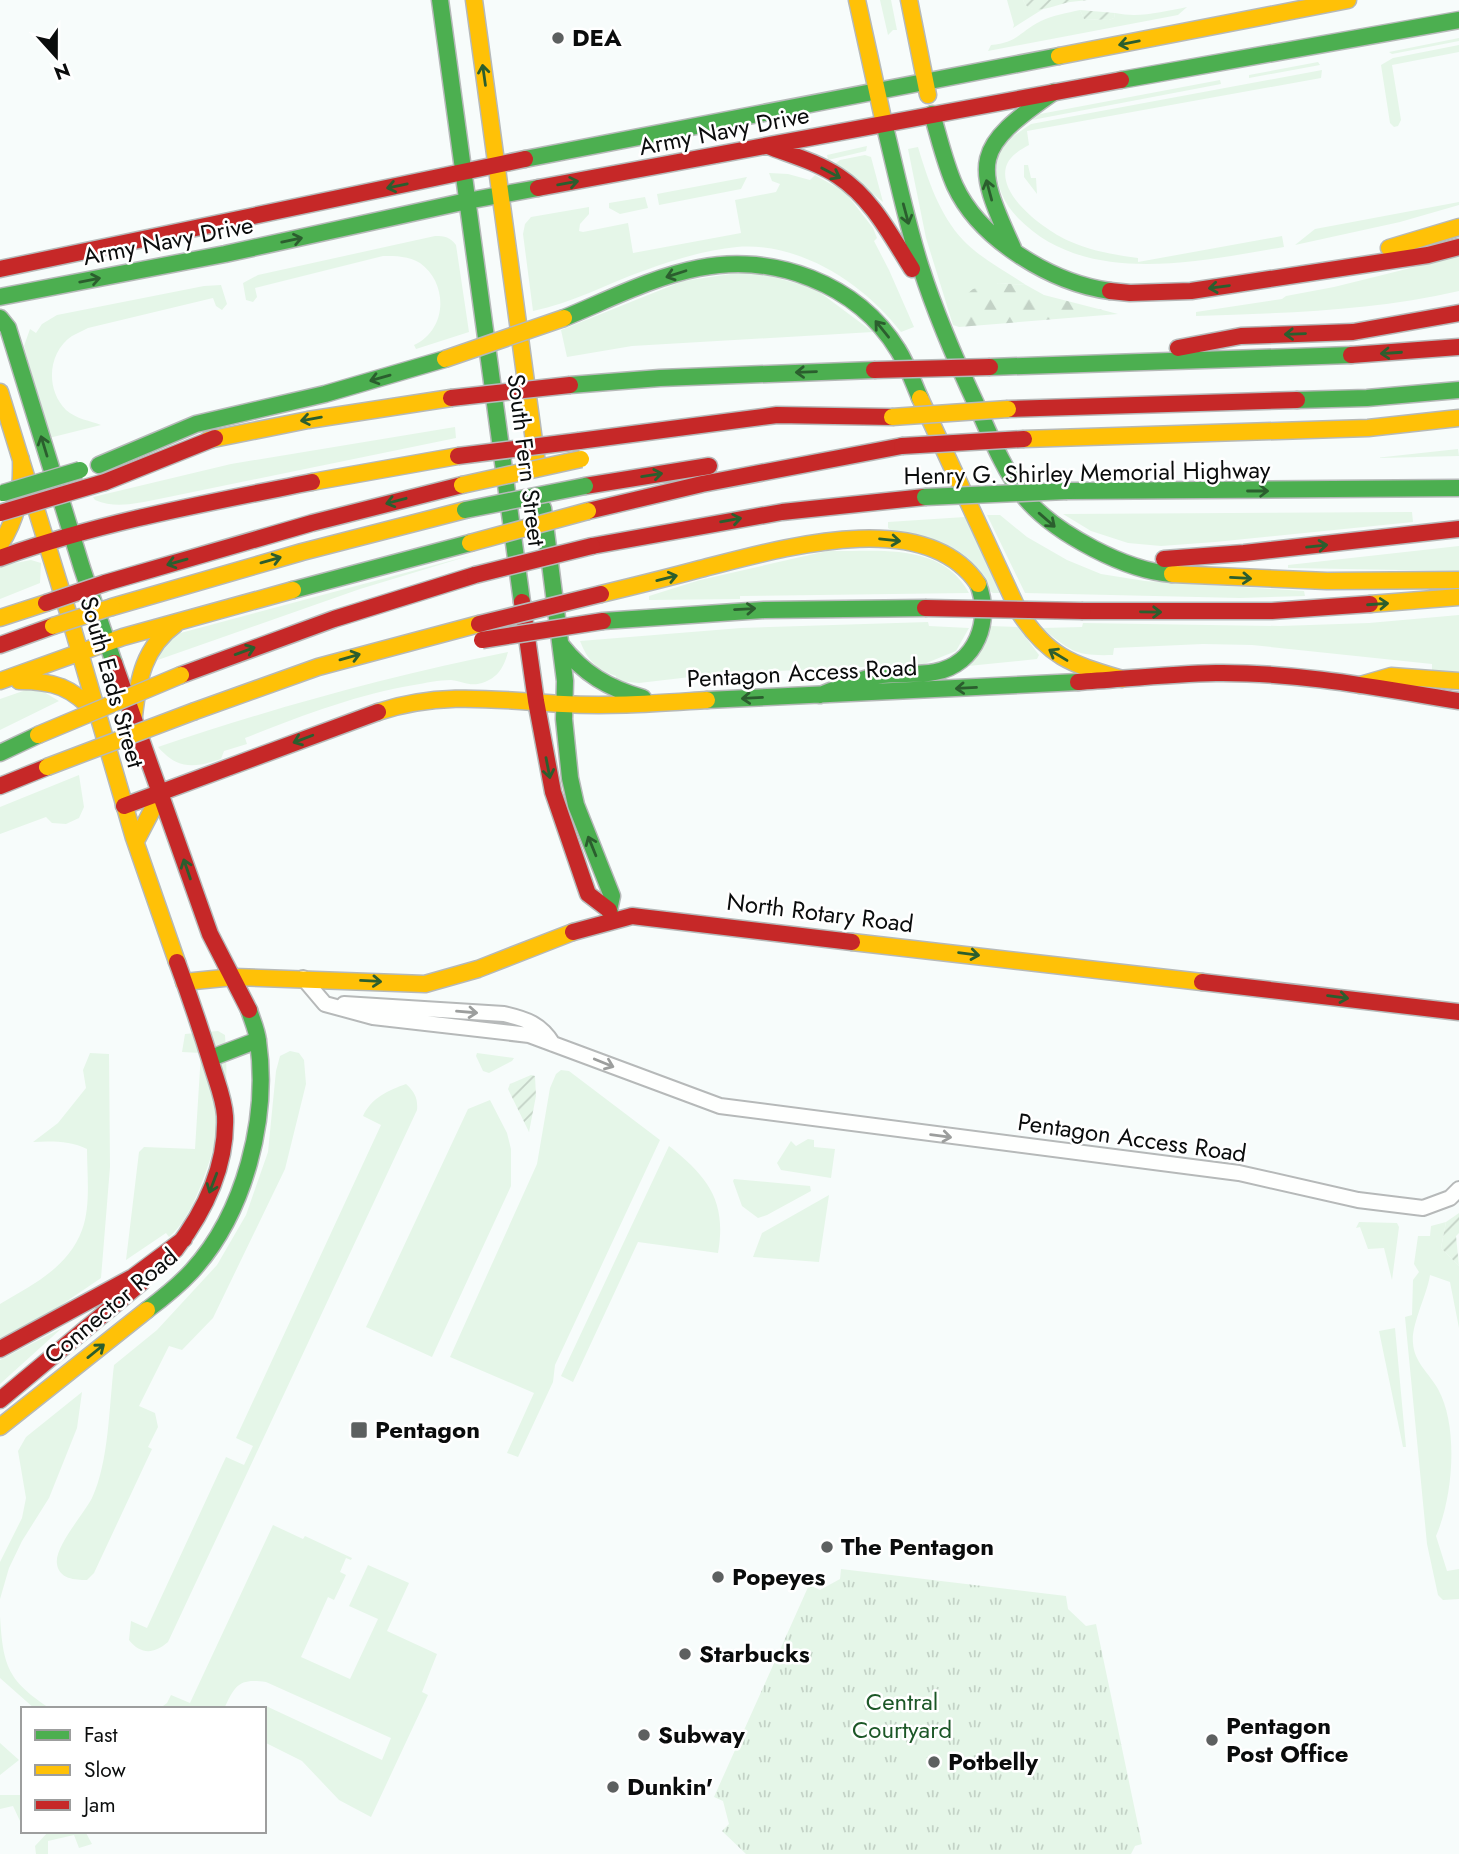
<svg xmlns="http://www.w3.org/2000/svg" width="1459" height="1854" font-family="Jost,sans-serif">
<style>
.grass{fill:#e5f6e8}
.forest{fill:url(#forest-firs)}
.park{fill:url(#park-tufts)}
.garden{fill:url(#garden-furrows)}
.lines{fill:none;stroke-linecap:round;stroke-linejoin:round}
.street-casing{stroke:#b6b9b9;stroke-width:18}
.fast-casing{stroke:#b6b9b9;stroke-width:19}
.slow-casing{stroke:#b6b9b9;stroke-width:19}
.jam-casing{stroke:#b6b9b9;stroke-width:19}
.street{stroke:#fefffe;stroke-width:14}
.fast{stroke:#4caf50;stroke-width:16}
.slow{stroke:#ffc107;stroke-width:16}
.jam{stroke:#c62828;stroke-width:16}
.fast-bridge-casing{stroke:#b6b9b9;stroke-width:19;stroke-linecap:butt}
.slow-bridge-casing{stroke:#b6b9b9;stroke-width:19;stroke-linecap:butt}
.jam-bridge-casing{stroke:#b6b9b9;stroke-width:19;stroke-linecap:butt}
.fast-bridge{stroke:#4caf50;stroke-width:16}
.slow-bridge{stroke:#ffc107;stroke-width:16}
.jam-bridge{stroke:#c62828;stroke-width:16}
.oneway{stroke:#2b5e2e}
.oneway2{stroke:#9c9e9d}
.poi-dot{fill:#5d6060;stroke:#fff;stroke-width:2.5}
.labels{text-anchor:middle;stroke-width:5;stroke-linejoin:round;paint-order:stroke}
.poi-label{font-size:24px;font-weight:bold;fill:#0a0c0c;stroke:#fff;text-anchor:start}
.street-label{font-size:24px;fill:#0a0c0c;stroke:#fff}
.park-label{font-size:24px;fill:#1c5727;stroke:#fff}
</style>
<defs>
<pattern id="forest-firs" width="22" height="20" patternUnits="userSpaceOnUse" patternTransform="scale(1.75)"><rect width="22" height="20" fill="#e5f6e8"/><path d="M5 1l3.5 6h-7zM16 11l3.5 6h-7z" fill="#c3d2c6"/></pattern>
<pattern id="park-tufts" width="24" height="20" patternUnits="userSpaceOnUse" patternTransform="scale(1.75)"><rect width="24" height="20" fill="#e5f6e8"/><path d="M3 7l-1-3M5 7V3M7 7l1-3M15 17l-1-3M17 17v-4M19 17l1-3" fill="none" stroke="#c3d2c6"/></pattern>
<pattern id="garden-furrows" width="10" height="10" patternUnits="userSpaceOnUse" patternTransform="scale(1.75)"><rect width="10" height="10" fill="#e5f6e8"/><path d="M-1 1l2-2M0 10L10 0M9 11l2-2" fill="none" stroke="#c3d2c6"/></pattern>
</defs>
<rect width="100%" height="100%" fill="#f7fcfb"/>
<path class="grass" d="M880,0H891L897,30H893L888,35Z
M1007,0H1023C1027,10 1034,9 1043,9L1013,28L1014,25Z
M1187,7L1178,15L988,51L991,45C1019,42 1019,32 1041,21C1053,15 1067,13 1080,10L1084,19L1109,20L1114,18L1115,13C1139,18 1162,12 1187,7Z
M1459,38V41L1392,54L1389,52Z
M1459,45V52L1392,65L1401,120L1398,126L1394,127L1390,123L1381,65L1393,58Z
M1318,62L1320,65L1249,78V75Z
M1322,70L1321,78L1027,131L1029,145C1020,150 1009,156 1006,167C998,197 1047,231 1069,241C1091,251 1115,255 1138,258V262L1282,236L1284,247C1199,261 1086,288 1018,218C998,197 992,173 1000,145L1031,124Z
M1220,80L1221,84L1032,120L1040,114Z
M867,146L866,151L828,160L827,155Z
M918,147C928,180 939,214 963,240C980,258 1005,271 1026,285L999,283L959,301V327L953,325L926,238L908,149Z
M865,155L871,157L883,202L835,164L840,160Z
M1024,165H1028L1031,178H1036L1037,194L1024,177Z
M769,173L788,174L810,180L815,175L845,192L873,228L877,238L874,241L889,270L914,327L901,332C864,284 801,242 737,247C705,250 673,260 643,271C607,284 572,303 533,311L523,234L525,224L531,217L589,207V214L580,224L579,231L583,232L628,223L633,253L741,233L735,200L776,192L780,184L772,181Z
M747,177L741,189L659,205L657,194Z
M645,197L648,208L620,214L609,208V203Z
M1459,202V205L1400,222L1295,245L1315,229Z
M435,236C445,236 450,237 456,245L469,332L416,349L414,345C447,330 449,284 420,263C409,256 396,256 383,256L255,288L257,297L253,302L246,300L243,283L258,275Z
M1459,256V291C1372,311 1285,313 1196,316V312L1282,299L1286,296L1334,287Z
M751,271L814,288L873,332L632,346L567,357L561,330L683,281Z
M221,285L227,304L222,310L216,306L213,298L88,328C83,331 77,333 72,336C48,352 45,389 66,410C76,419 91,421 101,425L49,438L24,346L30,329L36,333L42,324L57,315L204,286Z
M455,427L456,438L159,499C137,503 116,509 95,500L93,497L231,464Z
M1458,449L1459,456L1375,458Z
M1412,512L1413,522L1215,542L1161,546L1128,543L1091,531L1063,514Z
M987,515H1000L1027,537L1067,560L1101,574L1145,581L1304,591L1305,596L1240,598L1025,593Z
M965,517L1000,593H993L888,528V522Z
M1459,546V571L1288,568V565Z
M827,551C877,552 941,541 969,593L740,596V599L649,600V596L700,580Z
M472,555L360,589L152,662L173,635Z
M31,560L41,563L40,583L0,599V566Z
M1459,615V672L1432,671V664L1252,645L1203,644L1114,648L1113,655C1075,656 1072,652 1042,628L1082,627L1083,623L1280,626L1369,623Z
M928,622L929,626L969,628L956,651L924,664L716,674L639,683L616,681V676C596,669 588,661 580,641L741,628Z
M990,626L1018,627L1039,655L1037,659L968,666Z
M508,652C504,667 498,678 482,683C470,687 462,681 451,680C439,680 425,683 414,685C358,694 298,717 245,738L247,744L224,751L221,759C194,768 178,770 158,747C273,708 389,676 508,652Z
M26,690L44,692L59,701L0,730V699Z
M79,775L84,807L79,818L66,824L52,823L46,817L0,834V807Z
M218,1031L225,1035C226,1053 227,1071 226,1089C222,1125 199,1215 169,1237L166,1233L126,1260L139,1152L144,1147L195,1149L201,1053L182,1052L185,1034Z
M290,1051L299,1053L304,1060L306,1084L285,1169L213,1318L182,1350L169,1346L139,1406L155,1413L158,1427L148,1447L152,1449L94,1573L87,1580C75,1580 59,1579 57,1564C54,1547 84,1514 92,1498C109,1462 109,1406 114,1365L157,1330L217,1265L246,1215L268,1152L276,1071L280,1056Z
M90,1053L109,1054L110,1167L101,1278L51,1312L0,1338V1304C32,1285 68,1268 82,1230C91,1206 87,1174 87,1149C71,1141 52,1141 33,1142L58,1123L86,1088L83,1070Z
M477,1053L514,1058L512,1061L489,1073L483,1071L476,1056Z
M561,1070L569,1071L660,1140L555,1365L553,1382L518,1457L507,1453L534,1393L450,1357L537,1164L550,1088L556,1074Z
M406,1084C415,1092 418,1099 417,1110L168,1642C154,1654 141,1655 129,1640L131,1621L147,1628L226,1457L244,1465L253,1446L236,1438L381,1125L363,1116C371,1098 389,1090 406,1084Z
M490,1100L507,1133L511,1149V1186L432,1357L366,1327L468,1109Z
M808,1139L814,1140V1147L835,1149L831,1178L781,1170L777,1163L791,1141L796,1146Z
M669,1146C708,1177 727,1201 718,1253L638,1242L573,1382L561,1376Z
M734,1179L810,1186L811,1191L767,1215L758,1218L742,1206L733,1181Z
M829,1195L819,1262L753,1257L762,1233Z
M1359,1222L1397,1223L1399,1227L1392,1280L1384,1248L1368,1249L1360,1227L1356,1228Z
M1446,1222L1441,1248L1459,1266V1328L1450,1282L1430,1275C1427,1295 1411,1325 1413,1343C1414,1362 1429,1373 1438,1389C1459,1427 1453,1497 1436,1536L1447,1571L1459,1569V1599L1443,1600L1438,1595L1427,1544L1405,1317L1412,1315L1413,1280L1419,1272L1414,1264L1418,1236H1430L1431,1226Z
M62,1328L0,1384V1360Z
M1395,1328L1406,1447H1403L1379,1331Z
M82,1392L77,1428L49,1498L22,1541L9,1568L0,1599V1562L22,1518L26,1498L18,1451L26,1437Z
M273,1525L303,1539L305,1536L352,1558L351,1560L346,1558L340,1572L346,1575L334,1600L328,1597L301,1657L350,1679L378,1619L349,1606L368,1565L409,1583L387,1631L437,1654L422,1692L428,1695L371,1817L339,1800L302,1761L264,1742V1709H251L256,1706H266L382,1760L391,1738L266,1682C239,1678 235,1685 224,1709H159L167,1703L171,1695L190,1703Z
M0,1616C3,1667 8,1681 51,1709H35L0,1678Z
M0,1743L19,1760L0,1775Z
M0,1795H23V1820L20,1821L13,1806L0,1809Z
M49,1831H85L92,1844L79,1848L74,1835L48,1841V1854H36L35,1846Z"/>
<path class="forest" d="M999,283L1026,285L1044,295L1118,314L959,327V301L973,289Z"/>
<path class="park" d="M841,1569L1066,1596L1068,1609L1086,1626L1096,1624L1142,1844L1135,1846L1131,1854H746L722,1831L729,1824L723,1801L714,1797L809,1585L820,1590L840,1579Z"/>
<path class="garden" d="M1023,0H1088C1082,1 1076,1 1070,2C1056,4 1030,19 1023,0Z
M1080,10L1115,13L1114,18L1109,20L1084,19Z
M531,1075L535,1076L536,1096L529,1132L508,1089L510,1084Z
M1459,1213V1233L1456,1236L1459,1266L1441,1248L1446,1222Z"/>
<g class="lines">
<defs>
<path id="street" d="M303,978L325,1004L373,1017L529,1035L720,1106L1239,1173L1358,1200L1423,1208L1450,1198L1459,1189
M344,1004L504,1014C526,1019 541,1024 553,1044"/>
<path id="fast" d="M440,0L522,602
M1121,80L1459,20
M932,114C939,137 945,164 955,186C980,240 1052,283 1110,291
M884,123C896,171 906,221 921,268C936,315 956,361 977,406C991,438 1005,473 1027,500C1057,534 1126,571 1172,574
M525,159L1059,56
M1013,248C973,161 973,148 1054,92
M0,297L225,254L467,201L538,188
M0,318L8,328L82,568L114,663
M564,318C608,300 652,277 699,268C773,253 857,283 898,350C907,364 913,382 920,398
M990,367L1351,355
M570,385L660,378L874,370
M1297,400L1367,398L1459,390
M99,465L196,424L325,394L445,359
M1067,491L1459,488
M543,508L565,681L564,719L570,778L576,805L612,896L609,910L613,920
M293,590L470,543
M603,621L764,610L925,608
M561,645C584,674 608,688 643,698
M820,695C839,688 857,680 876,676C896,672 916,676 935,672C977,664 992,620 978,584
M707,700L1078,682
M0,753L38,735
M211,1058L258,1040
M147,1310C163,1298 179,1285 192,1271C245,1213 269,1118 258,1041C257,1030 252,1020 249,1010"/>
<path id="slow" d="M474,0L537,463
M857,0L884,123
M909,0L928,95
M1059,56L1348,0
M1389,248L1459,227
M0,392L71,622L134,838L177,962
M920,398L1019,612C1049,658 1072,664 1122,679
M1024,439L1368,428L1459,418
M208,440L308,420L451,398
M312,482L458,456
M0,545C18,517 22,492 21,459
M1172,574L1327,581L1459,580
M601,594C634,586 667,578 700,569C776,550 924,504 978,584
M1370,604L1459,597
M112,607L302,552L465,510
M0,618L46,603
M0,681L123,637L293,590
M19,681C55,681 71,687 96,713
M1360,685L1391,676L1459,681
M195,711L318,667L479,624
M378,712C441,691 498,700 563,704C610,707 659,703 707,700
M134,716C138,679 144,647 176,624
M136,841L161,793
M852,942L1202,982
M184,982L234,977L425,984L478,969L573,932
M0,1427L147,1310"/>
<path id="jam" d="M768,146C791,155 817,162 838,176C872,198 891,236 912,269
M538,188L1121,80
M0,269L525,159
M1110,291L1130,293L1191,291L1428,255L1459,247
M1178,348L1241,336L1353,332L1459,313
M1351,355L1459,347
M1008,409L1297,400
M579,441L777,415L892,417
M105,482L215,438
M585,486L709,466
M588,511L702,484L902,446
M592,546L782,512L925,497
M0,558C101,522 207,503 312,482
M1164,559L1244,553L1459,529
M105,583L312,523L462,485
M522,602L536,701L553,792L588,894L609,910
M1083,611H1272L1370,604
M0,645L53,626
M114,663L210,934L249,1010
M181,675L334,619L475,575
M1078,682C1124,679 1170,674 1216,673C1297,672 1379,688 1459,701
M0,786L47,767
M124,806L378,712
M573,932L632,916L852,942
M1202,982L1459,1012
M175,1250C205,1211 227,1166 225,1116C224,1100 218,1085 213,1069C202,1033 190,997 177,962
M0,1349L133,1277L184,1239
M0,1400L142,1282"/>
</defs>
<use href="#street" class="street-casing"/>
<use href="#fast" class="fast-casing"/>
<use href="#slow" class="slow-casing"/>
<use href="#jam" class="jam-casing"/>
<use href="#street" class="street"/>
<use href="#fast" class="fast"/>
<use href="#slow" class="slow"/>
<use href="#jam" class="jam"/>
<defs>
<path id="fast-bridge" d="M3,493L80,470
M925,497L1067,491
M465,510L585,486"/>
<path id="slow-bridge" d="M445,359L564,318
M892,417L1008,409
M462,485L581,459
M470,543L588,511
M53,626L112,607
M38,735L181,675
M47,767L195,711"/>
<path id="jam-bridge" d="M874,370L990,367
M451,398L570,385
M902,446L1024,439
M458,456L579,441
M0,513L105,482
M475,575L592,546
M46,603L105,583
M925,608L1083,611
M479,624L601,594
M482,640L603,621"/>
</defs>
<use href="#fast-bridge" class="fast-bridge-casing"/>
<use href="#slow-bridge" class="slow-bridge-casing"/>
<use href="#jam-bridge" class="jam-bridge-casing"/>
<use href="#fast-bridge" class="fast-bridge"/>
<use href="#slow-bridge" class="slow-bridge"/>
<use href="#jam-bridge" class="jam-bridge"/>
</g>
<defs><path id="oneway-shaft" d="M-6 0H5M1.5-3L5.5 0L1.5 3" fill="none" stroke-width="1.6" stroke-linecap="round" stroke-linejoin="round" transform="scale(1.75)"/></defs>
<g class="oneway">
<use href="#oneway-shaft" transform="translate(1129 43) rotate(169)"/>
<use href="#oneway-shaft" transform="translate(484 75) rotate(-98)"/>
<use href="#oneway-shaft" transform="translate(831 173) rotate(28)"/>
<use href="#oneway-shaft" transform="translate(568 183) rotate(-10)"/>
<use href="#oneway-shaft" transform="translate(397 186) rotate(168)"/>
<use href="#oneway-shaft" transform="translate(989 190) rotate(-105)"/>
<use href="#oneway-shaft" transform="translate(906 214) rotate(75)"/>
<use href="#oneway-shaft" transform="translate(292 240) rotate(-12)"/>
<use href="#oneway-shaft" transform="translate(676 274) rotate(162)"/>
<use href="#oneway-shaft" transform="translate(90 280) rotate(-11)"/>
<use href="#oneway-shaft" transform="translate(1219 287) rotate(172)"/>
<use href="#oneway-shaft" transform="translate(882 329) rotate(-129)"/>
<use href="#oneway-shaft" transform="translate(1295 334) rotate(178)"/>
<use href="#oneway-shaft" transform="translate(1391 353) rotate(176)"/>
<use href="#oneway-shaft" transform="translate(806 372) rotate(178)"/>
<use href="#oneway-shaft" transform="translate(380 378) rotate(164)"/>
<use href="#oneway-shaft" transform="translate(311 419) rotate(170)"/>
<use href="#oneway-shaft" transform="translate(44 446) rotate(-107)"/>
<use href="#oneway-shaft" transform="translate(652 475) rotate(-9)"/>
<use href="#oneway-shaft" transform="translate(1258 491)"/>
<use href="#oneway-shaft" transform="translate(396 501) rotate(165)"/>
<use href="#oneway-shaft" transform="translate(731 520) rotate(-10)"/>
<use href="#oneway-shaft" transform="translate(1047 520) rotate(41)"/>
<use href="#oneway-shaft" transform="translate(890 540) rotate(6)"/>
<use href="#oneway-shaft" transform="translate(1317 546) rotate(-6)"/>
<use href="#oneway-shaft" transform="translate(271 560) rotate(-16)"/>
<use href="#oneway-shaft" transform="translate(177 562) rotate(164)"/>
<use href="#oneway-shaft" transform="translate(667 578) rotate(-14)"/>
<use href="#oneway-shaft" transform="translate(1241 578) rotate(3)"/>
<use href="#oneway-shaft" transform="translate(1378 604) rotate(-4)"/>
<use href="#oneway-shaft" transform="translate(745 609) rotate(-3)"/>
<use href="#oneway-shaft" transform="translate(1151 612) rotate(1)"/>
<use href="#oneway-shaft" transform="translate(245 651) rotate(-20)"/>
<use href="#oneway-shaft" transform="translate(1058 655) rotate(-149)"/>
<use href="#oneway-shaft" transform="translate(350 657) rotate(-16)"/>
<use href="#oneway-shaft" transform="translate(966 688) rotate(177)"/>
<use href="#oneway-shaft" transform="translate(752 698) rotate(177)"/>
<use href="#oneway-shaft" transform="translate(303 739) rotate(159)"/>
<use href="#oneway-shaft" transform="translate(548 768) rotate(79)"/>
<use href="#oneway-shaft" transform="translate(592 846) rotate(-112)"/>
<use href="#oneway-shaft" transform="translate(187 869) rotate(-109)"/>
<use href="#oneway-shaft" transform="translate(969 954) rotate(7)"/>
<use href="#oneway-shaft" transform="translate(371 981) rotate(3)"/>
<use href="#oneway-shaft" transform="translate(1338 997) rotate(7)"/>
<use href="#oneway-shaft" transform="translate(213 1183) rotate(111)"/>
<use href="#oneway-shaft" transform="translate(96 1351) rotate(-39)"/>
</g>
<g class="oneway2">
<use href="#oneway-shaft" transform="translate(467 1012) rotate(5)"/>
<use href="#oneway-shaft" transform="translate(604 1063) rotate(22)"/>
<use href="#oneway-shaft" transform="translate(941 1136) rotate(7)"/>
</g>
<g class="poi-dot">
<circle cx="558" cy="38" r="7"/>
<rect x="350" y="1421" width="18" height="18" rx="3.5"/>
<circle cx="827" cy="1547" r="7"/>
<circle cx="718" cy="1577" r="7"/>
<circle cx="685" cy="1654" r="7"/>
<circle cx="644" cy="1735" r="7"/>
<circle cx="1212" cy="1740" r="7"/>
<circle cx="934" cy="1762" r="7"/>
<circle cx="613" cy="1787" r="7"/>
</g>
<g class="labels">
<g class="poi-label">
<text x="572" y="46">DEA</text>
<text x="375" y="1438">Pentagon</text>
<text x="841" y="1555">The Pentagon</text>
<text x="732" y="1585">Popeyes</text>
<text x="699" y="1662">Starbucks</text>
<text x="1226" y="1734">Pentagon<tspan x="1226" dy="28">Post Office</tspan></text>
<text x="658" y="1743">Subway</text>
<text x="948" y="1770">Potbelly</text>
<text x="627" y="1795">Dunkin'</text>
</g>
<g class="street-label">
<text transform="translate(724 131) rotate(-11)" y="8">Army Navy Drive</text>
<text transform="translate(168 241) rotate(-11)" y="8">Army Navy Drive</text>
<text transform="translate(526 460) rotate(83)" y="8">South Fern Street</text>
<text transform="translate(1087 473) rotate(-1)" y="8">Henry G. Shirley Memorial Highway</text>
<text transform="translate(802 673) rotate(-3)" y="8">Pentagon Access Road</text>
<text transform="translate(112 682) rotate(74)" y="8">South Eads Street</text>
<text transform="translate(820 913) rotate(7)" y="8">North Rotary Road</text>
<text transform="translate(1132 1138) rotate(8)" y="8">Pentagon Access Road</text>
<text transform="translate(111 1306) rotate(-40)" y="8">Connector Road</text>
</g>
<g class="park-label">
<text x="902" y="1710">Central<tspan x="902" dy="28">Courtyard</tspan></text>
</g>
</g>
<rect x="21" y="1707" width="245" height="126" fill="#ffffff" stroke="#9d9e9e" stroke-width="2"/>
<rect x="35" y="1730" width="35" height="10" fill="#4caf50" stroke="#9d9e9e" stroke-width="2"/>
<text x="84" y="1742" font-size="21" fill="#0a0c0c">Fast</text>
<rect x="35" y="1765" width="35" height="10" fill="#ffc107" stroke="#9d9e9e" stroke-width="2"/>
<text x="84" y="1777" font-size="21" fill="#0a0c0c">Slow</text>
<rect x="35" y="1800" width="35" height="10" fill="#c62828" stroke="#9d9e9e" stroke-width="2"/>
<text x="84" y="1812" font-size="21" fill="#0a0c0c">Jam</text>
<g transform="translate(56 56) rotate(159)" stroke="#ffffff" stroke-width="5" paint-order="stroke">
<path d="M0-5L12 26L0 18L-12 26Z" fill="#0a0c0c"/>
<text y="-10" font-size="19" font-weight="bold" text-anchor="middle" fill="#0a0c0c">N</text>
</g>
</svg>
